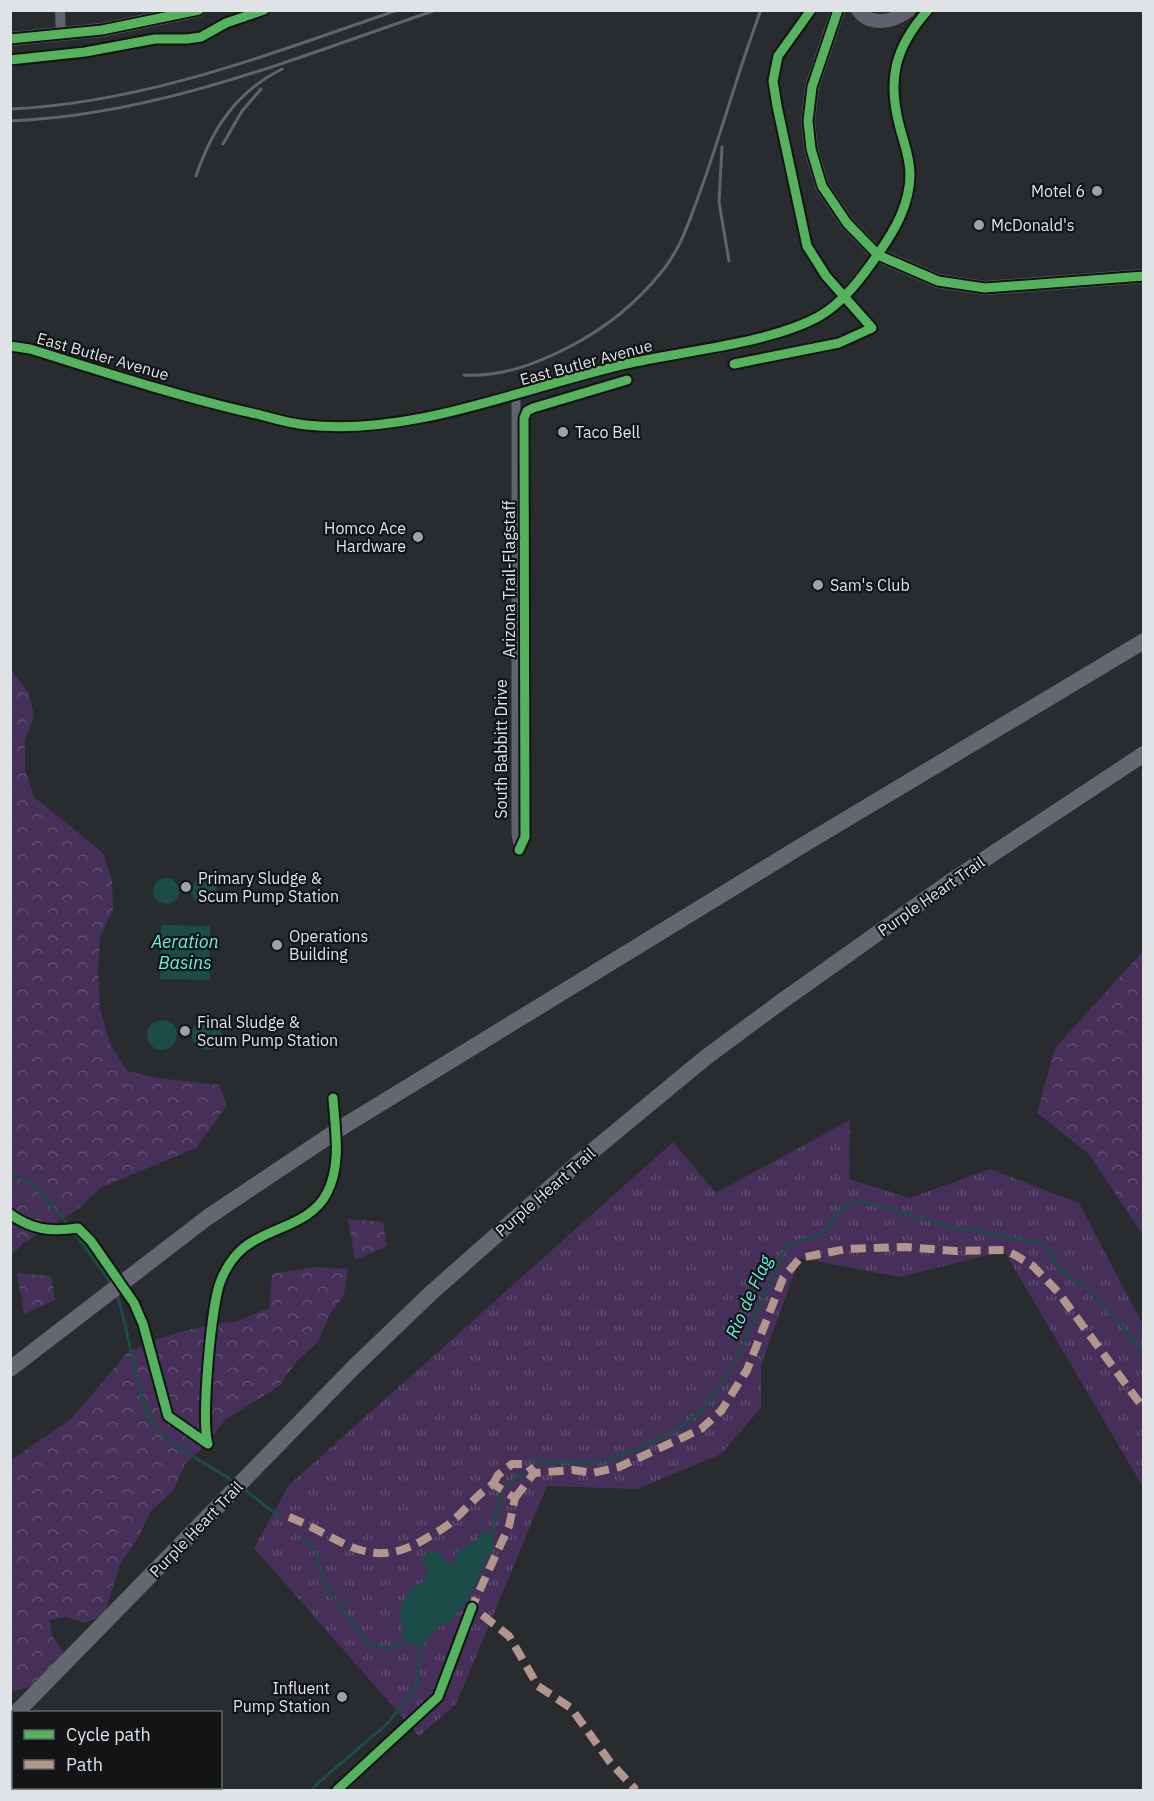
<svg xmlns="http://www.w3.org/2000/svg" width="1154" height="1801" font-family="'IBM Plex Sans',sans-serif">
<style>
.grass{fill:url(#grass-tufts)}
.forest{fill:url(#forest-crowns)}
.water{fill:#1b4c47}
.lines{fill:none;stroke-linecap:round;stroke-linejoin:round}
.stream{stroke:#1b4c47;stroke-width:3}
.minor{stroke:#60626d;stroke-width:9}
.tertiary{stroke:#60626d;stroke-width:10}
.secondary{stroke:#616370;stroke-width:12}
.primary{stroke:#5f626c;stroke-width:14}
.motorway{stroke:#646670;stroke-width:16}
.rail{stroke:#60636a;stroke-width:3}
.quiet{stroke:#b2968c;stroke-width:8;stroke-dasharray:15 8;stroke-linecap:butt}
.cycleway-casing{stroke:#121416;stroke-width:13}
.cycleway{stroke:#56b35d;stroke-width:9}
.poi-dot{fill:#9fa3a6;stroke:#121416;stroke-width:2}
.labels{text-anchor:middle;stroke-width:4.5;stroke-linejoin:round;paint-order:stroke}
.poi-label{font-size:16px;fill:#dfe3e6;stroke:#121416;text-anchor:start}
.street-label{font-size:16px;fill:#dfe3e6;stroke:#121416}
.water-label{font-size:18px;font-style:italic;fill:#64f0e1;stroke:#121416}
</style>
<defs>
<pattern id="grass-tufts" width="24" height="20" patternUnits="userSpaceOnUse" patternTransform="scale(1.5)"><rect width="24" height="20" fill="#462f58"/><path d="M3 7l-1-3M5 7V3M7 7l1-3M15 17l-1-3M17 17v-4M19 17l1-3" fill="none" stroke="#604d70"/></pattern>
<pattern id="forest-crowns" width="20" height="18" patternUnits="userSpaceOnUse" patternTransform="scale(1.5)"><rect width="20" height="18" fill="#462f58"/><path d="M2 6a3 3 0 1 1 6 0M12 15a3 3 0 1 1 6 0" fill="none" stroke="#604d70"/></pattern>
</defs>
<rect width="100%" height="100%" fill="#292c2f"/>
<path class="grass" d="M850,1120L849,1179L910,1198L990,1169L1079,1203L1143,1325V1487L1004,1251L900,1277L800,1258L761,1365V1408L721,1454L637,1489L547,1486L456,1704L419,1736L254,1548L289,1485L673,1142L716,1193Z"/>
<path class="forest" d="M11,670L29,693L34,717L25,740V769L34,797L103,853L112,881L113,910L100,937L98,971L100,1008L110,1044L127,1071L158,1078L219,1085L227,1105L196,1148L100,1188L78,1209L24,1243L11,1255Z
M1143,951V1235L1088,1153L1037,1113L1055,1048Z
M348,1219L383,1222L387,1246L355,1260Z
M314,1267L348,1269L344,1295L330,1314L318,1342L296,1362L279,1386L225,1420L207,1443L185,1464L173,1491L151,1511L138,1538L121,1562L104,1615L84,1623L66,1617L50,1620L52,1636L63,1651V1672L39,1684L11,1692V1460L71,1419L128,1352L160,1338L196,1328L238,1321L269,1308L272,1274Z
M17,1273L51,1276L55,1300L24,1314Z"/>
<path class="water" d="M153 891a13 13 0 1 1 26 0a13 13 0 1 1-26 0Z
M191 891a13 13 0 1 1 26 0a13 13 0 1 1-26 0Z
M161,925L210,926V980L160,979Z
M147 1035a15 15 0 1 1 30 0a15 15 0 1 1-30 0Z
M192 1035a15 15 0 1 1 30 0a15 15 0 1 1-30 0Z
M483,1531L492,1537L494,1545L467,1601L448,1624H442L420,1647L406,1641L402,1636L403,1624L399,1616C403,1598 406,1589 424,1581L427,1571L421,1558L431,1550L441,1553L445,1562L453,1564L457,1552L475,1542Z"/>
<g class="lines">
<path class="stream" d="M10,1172L32,1184L66,1222
M74,1232L112,1284
M117,1296C130,1331 136,1398 154,1425C167,1444 213,1467 234,1482
M532,1467L538,1461C559,1461 582,1464 603,1461C617,1458 632,1451 646,1445C665,1436 685,1427 700,1411C743,1365 759,1300 787,1245L815,1236L828,1229L834,1216L850,1204L865,1202L948,1226L1040,1243L1049,1251L1059,1270L1094,1294L1144,1352
M506,1487L524,1472
M244,1489L280,1517
M302,1537L314,1548L328,1591L369,1644L389,1649L408,1641
M491,1538L501,1494
M312,1790L319,1782L388,1723L416,1686L421,1644"/>
<path class="minor" d="M516,396V834L519,850"/>
<path class="tertiary" d="M60,10L61,35
M878,255C894,230 909,206 910,175C910,159 905,144 901,130C887,81 893,48 928,10"/>
<path class="secondary" d="M10,346L30,349C101,371 172,394 244,411C264,415 285,422 306,425C410,438 520,388 620,365C680,352 766,345 818,317C843,303 860,277 878,255"/>
<path class="primary" d="M838,10L812,87L808,121L811,149L822,186L847,223L878,255L938,281L985,288L1144,276
M858,10C871,28 895,21 909,10
M10,39L102,30L199,10"/>
<path class="motorway" d="M10,1369L208,1217L344,1126L803,845L1144,641
M17,1712L354,1367L431,1293L578,1163L705,1058L778,1004L947,884L1144,754"/>
<path class="rail" d="M10,109C145,103 272,53 398,10
M10,121C159,115 298,57 436,10
M223,144L242,111L261,89
M722,147L719,202L729,261
M196,176C212,129 236,92 282,69
M464,375C502,377 536,364 569,347C606,328 637,303 663,270C681,248 690,219 700,192C722,132 738,70 761,10"/>
<path class="quiet" d="M493,1484L498,1475L512,1464H527L534,1473
M515,1498L534,1473L573,1470L593,1473L619,1467L701,1429L721,1411L747,1370L783,1278L800,1258L846,1249L905,1247L956,1251L1004,1250L1015,1255L1033,1266L1058,1292L1144,1409
M289,1517C343,1538 368,1573 425,1539C433,1534 442,1530 449,1524C464,1512 476,1495 493,1484L515,1498L509,1526L472,1607L509,1636L538,1686L571,1708L610,1762L636,1790"/>
<defs>
<path id="cycleway" d="M838,10L812,87L808,121L811,149L822,186L847,223L878,255L938,281L985,288L1144,276
M10,39L102,30L199,10
M10,60L85,52L155,39H187L201,37L226,23L264,10
M10,346L30,349C101,371 171,394 243,411C264,415 285,423 306,425C412,437 524,387 626,364C682,351 768,344 818,317C843,303 863,276 878,254C895,230 910,204 910,174C910,158 904,143 900,128C887,80 894,48 928,10
M734,364L839,343L872,328L826,276L807,246L777,106L773,81L778,56L811,10
M519,850L525,837L524,418L527,411L533,408L627,380
M10,1214C32,1230 51,1232 78,1228L91,1241L134,1303L143,1324L168,1416L208,1444
M208,1444C201,1421 211,1303 221,1280C227,1265 238,1250 252,1242C278,1226 312,1222 327,1193C342,1164 335,1129 333,1098
M337,1790L438,1697L472,1607"/>
</defs>
<use href="#cycleway" class="cycleway-casing"/>
<use href="#cycleway" class="cycleway"/>
</g>
<g class="poi-dot">
<circle cx="1097" cy="191" r="6"/>
<circle cx="979" cy="225" r="6"/>
<circle cx="563" cy="432" r="6"/>
<circle cx="418" cy="537" r="6"/>
<circle cx="818" cy="585" r="6"/>
<circle cx="186" cy="887" r="6"/>
<circle cx="277" cy="945" r="6"/>
<circle cx="185" cy="1031" r="6"/>
<circle cx="342" cy="1697" r="6"/>
</g>
<g class="labels">
<g class="poi-label">
<text x="1085" y="197" text-anchor="end">Motel 6</text>
<text x="991" y="231">McDonald's</text>
<text x="575" y="438">Taco Bell</text>
<text x="406" y="534" text-anchor="end">Homco Ace<tspan x="406" dy="18">Hardware</tspan></text>
<text x="830" y="591">Sam's Club</text>
<text x="198" y="884">Primary Sludge &amp;<tspan x="198" dy="18">Scum Pump Station</tspan></text>
<text x="289" y="942">Operations<tspan x="289" dy="18">Building</tspan></text>
<text x="197" y="1028">Final Sludge &amp;<tspan x="197" dy="18">Scum Pump Station</tspan></text>
<text x="330" y="1694" text-anchor="end">Influent<tspan x="330" dy="18">Pump Station</tspan></text>
</g>
<g class="street-label">
<text transform="translate(103 356) rotate(16)" y="6">East Butler Avenue</text>
<text transform="translate(586 362) rotate(-15)" y="6">East Butler Avenue</text>
<text transform="translate(509 579) rotate(-90)" y="6">Arizona Trail-Flagstaff</text>
<text transform="translate(501 749) rotate(-90)" y="6">South Babbitt Drive</text>
<text transform="translate(931 896) rotate(-35)" y="6">Purple Heart Trail</text>
<text transform="translate(545 1192) rotate(-41)" y="6">Purple Heart Trail</text>
<text transform="translate(196 1529) rotate(-46)" y="6">Purple Heart Trail</text>
</g>
<g class="water-label">
<text x="185" y="948">Aeration<tspan x="185" dy="21">Basins</tspan></text>
<text transform="translate(749 1297) rotate(-66)" y="6">Rio de Flag</text>
</g>
</g>
<rect width="1154" height="1801" fill="none" stroke="#dfe3e6" stroke-width="24"/>
<rect x="12" y="1711" width="210" height="78" fill="#121416" stroke="#646769" stroke-width="1.5"/>
<rect x="24" y="1730" width="30" height="9" fill="#56b35d" stroke="#646769" stroke-width="1.5"/>
<text x="66" y="1741" font-size="18" fill="#dfe3e6">Cycle path</text>
<rect x="24" y="1760" width="30" height="9" fill="#b2968c" stroke="#646769" stroke-width="1.5"/>
<text x="66" y="1771" font-size="18" fill="#dfe3e6">Path</text>
</svg>
